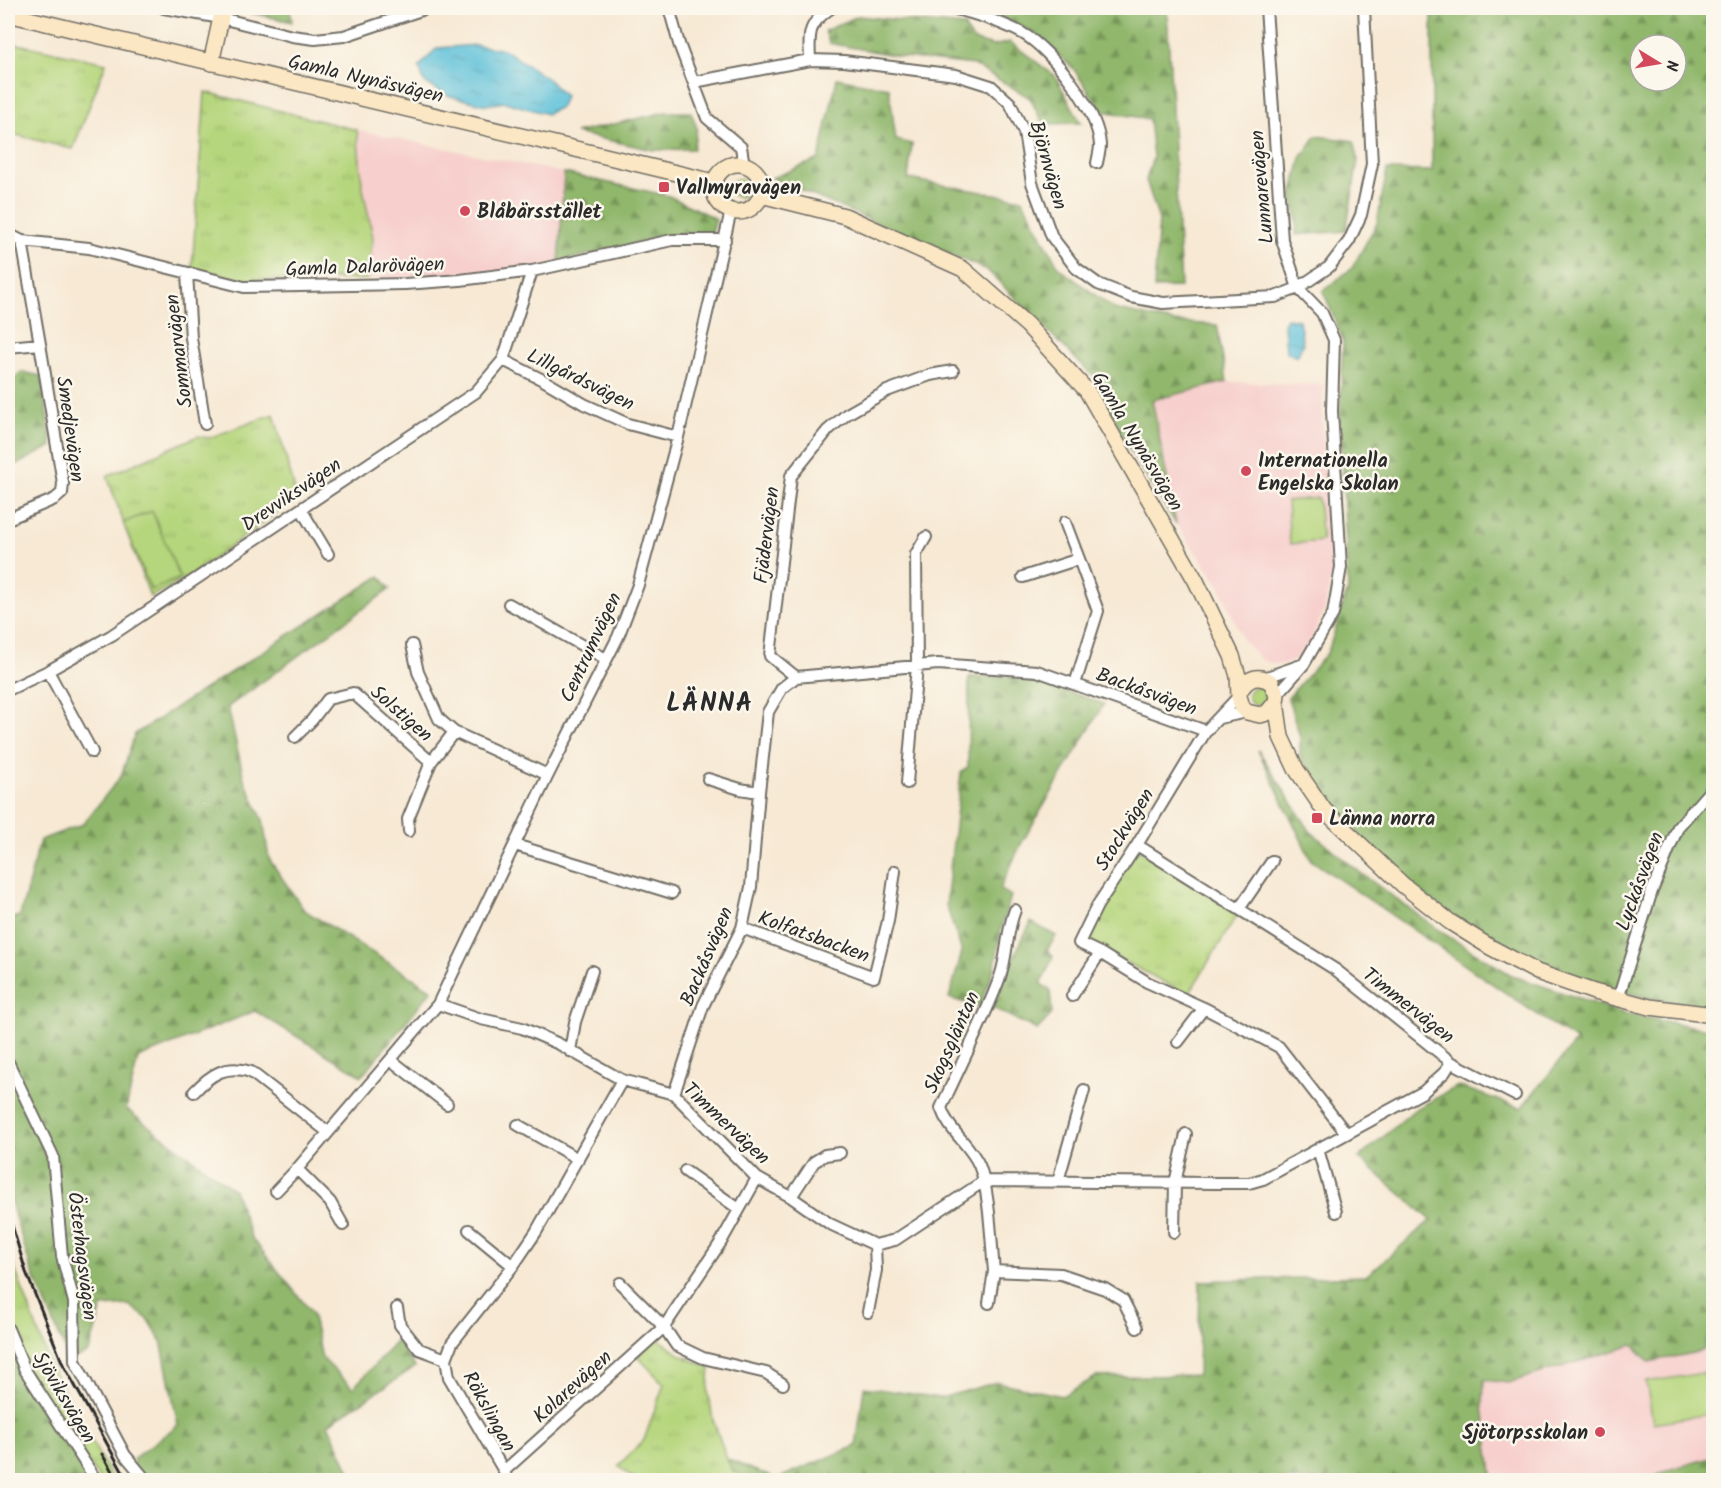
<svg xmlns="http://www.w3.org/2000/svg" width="1721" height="1488" font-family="Kalam,sans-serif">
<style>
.built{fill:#f7d0cd}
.grass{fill:url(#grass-tufts);stroke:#708054;stroke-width:1.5}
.forest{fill:url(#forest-firs);stroke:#5e714c;stroke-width:1.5;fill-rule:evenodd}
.garden{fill:#b6d67d;stroke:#708054;stroke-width:1.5}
.water{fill:url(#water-ripples);stroke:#437682;stroke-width:1.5}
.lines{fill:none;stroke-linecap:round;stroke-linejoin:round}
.stream{stroke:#5bc0d9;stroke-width:3}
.street-casing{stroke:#726e66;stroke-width:14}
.secondary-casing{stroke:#726e66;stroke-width:18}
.street{stroke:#fff;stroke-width:10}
.secondary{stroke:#fbe7c3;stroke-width:15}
.rail{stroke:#2b2b2b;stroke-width:3}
.poi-dot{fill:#d1495b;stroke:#fbf7ec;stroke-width:2}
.labels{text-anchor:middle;stroke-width:5;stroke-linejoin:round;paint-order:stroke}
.street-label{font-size:20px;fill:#2b2b2b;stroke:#fbf7ec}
.poi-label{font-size:20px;font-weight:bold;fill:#2b2b2b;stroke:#fbf7ec;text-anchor:start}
.district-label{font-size:26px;font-weight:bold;letter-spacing:1.5px;fill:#2b2b2b;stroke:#fbf7ec}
</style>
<defs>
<pattern id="grass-tufts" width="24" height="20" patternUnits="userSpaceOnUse" patternTransform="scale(1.5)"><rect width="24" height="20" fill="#b6d67d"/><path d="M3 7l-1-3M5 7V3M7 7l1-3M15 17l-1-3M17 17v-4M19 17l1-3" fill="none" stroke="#9db86c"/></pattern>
<pattern id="forest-firs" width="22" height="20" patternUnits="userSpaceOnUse" patternTransform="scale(1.5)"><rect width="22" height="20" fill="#90b76c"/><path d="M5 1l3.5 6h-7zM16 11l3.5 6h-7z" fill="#769559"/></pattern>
<pattern id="water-ripples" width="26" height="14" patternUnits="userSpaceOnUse" patternTransform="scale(1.5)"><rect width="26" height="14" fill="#5bc0d9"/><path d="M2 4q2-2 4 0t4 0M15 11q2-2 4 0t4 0" fill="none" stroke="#4b9cb0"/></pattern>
</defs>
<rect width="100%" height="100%" fill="#fbf7ec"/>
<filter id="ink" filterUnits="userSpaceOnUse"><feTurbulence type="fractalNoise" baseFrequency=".0167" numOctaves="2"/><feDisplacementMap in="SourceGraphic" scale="12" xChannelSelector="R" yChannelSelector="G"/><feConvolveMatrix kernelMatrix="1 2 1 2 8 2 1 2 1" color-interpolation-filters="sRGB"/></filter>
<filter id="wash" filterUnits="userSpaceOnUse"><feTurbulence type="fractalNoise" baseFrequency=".008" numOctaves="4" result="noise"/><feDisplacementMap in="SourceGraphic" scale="24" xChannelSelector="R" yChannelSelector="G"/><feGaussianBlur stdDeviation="1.35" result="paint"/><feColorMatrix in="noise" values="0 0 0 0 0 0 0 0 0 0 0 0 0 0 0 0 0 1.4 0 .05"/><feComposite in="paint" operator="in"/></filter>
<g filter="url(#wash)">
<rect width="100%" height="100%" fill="#f7e9d4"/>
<path class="built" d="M357,130L564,173L558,262L524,270L367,279L373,238L362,184Z
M1227,382L1324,385L1322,417L1333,565L1325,609L1303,658L1280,665L1261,660L1243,640L1218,583L1176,524L1152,400Z
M1713,1343V1457L1668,1470L1649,1480H1493L1483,1407V1380L1508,1383L1633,1345L1698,1352Z"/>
<path class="grass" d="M8,42L106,63L73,149L8,133Z
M205,92L357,130L362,184L373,238L367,279L245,280L192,268Z
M730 188a9 9 0 1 1 18 0a9 9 0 1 1-18 0Z
M274,414L297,498L184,580L150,597L107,476L198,436L209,438Z
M1248 696a9 9 0 1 1 18 0a9 9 0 1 1-18 0Z
M1138,849L1238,914L1188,995L1092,944L1090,924Z
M8,1250L51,1367L113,1480H100L28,1370L8,1320Z
M658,1339L681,1355L710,1368L708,1392L713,1420L727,1459L732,1470L750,1480H635L618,1466L644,1440L664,1384L637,1356Z"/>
<path class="forest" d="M229,8H290L292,22Z
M980,8H1167L1181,287L1154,288L1159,220L1146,180L1153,157L1149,119L1102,111L1073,68L1035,33Z
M1432,8H1713V1008L1648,998L1606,987L1509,950L1446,911L1410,884L1339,815L1315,783L1300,756V737L1288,698L1328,652L1348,589L1340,418L1343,340L1323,291L1352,268L1377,223L1387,170L1432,171ZM1640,45H1676V81H1640Z
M858,16L964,26L973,40L993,46L1010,42L1055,76L1081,123L1043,124L1030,98L974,65L903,57L829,43L825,31Z
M837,78L889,88L896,140L912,144L908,179L1022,199L1059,268L1114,309L1173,322L1217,325L1227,382L1152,400L1176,524L1128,447L1095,378L987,270L772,178L819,159Z
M666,112H691L697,128L693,149L653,150L575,133Z
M1316,136L1354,141L1358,160L1346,231L1296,235L1297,218L1292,196L1301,158Z
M564,173L669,196L716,219L712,233L673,234L559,262Z
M22,372L41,376L52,446L8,469V382Z
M380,576L390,589L228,707L244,779L263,820L269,859L304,910L432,990L362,1076L255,1011L138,1058L126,1109L234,1190L251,1237L312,1313L322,1358L353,1388L397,1341L415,1367L328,1424L354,1480H132L130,1478L134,1458L178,1425L161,1340L149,1320L129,1305L102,1307L89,1352L70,1361L31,1269L8,1193V919L20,916L40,840L83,824L121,776L135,734Z
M969,677H1011L1057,688L1104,704L1021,844L1000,889L1011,896L1001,929L995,967L979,1007L949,998L962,952L946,905L961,773L968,767Z
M1258,750L1310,831L1362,874L1446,935L1513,976L1626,1014L1713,1030V1343L1698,1352L1649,1362L1633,1345L1508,1383L1484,1380L1483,1407L1493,1480H750L732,1470L727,1459L776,1479L856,1446L864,1387L941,1398L997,1382L1062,1396L1096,1377L1198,1375L1200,1281L1366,1276L1431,1220L1359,1158L1414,1110L1458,1086L1521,1108L1576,1041L1311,860Z
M1031,922L1056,936L1047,950L1053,957L1041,984L1050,990L1052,1014L1037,1030L993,1008L1011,962Z
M8,1341L92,1480H8Z
M1713,1457V1480H1649L1668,1470Z"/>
<path class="garden" d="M1318,498L1322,541L1290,544L1287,501Z
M152,511L180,578L151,590L123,523Z
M1703,1373L1710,1414L1653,1423L1646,1382Z"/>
<path class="water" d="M476,45L505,50L548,79L565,96L561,107L547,114L505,102L486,105L446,95L424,82L419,67L437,48Z
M1287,318L1299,320L1303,344L1297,357L1286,352L1284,324Z"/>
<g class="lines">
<path class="stream" d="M1713,1004H1714"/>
</g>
</g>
<g filter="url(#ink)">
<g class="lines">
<defs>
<path id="street" d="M164,8L221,18L292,36L315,39L344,36L427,8
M669,8L679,44L707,118L741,147L744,165
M952,8C976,14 1001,22 1022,33C1052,50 1098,110 1100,145C1100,151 1098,157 1097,163
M1266,8L1282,240L1298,288L1322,313L1334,340L1332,411L1341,567L1333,614L1304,664L1277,695
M810,60C809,34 807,24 831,8
M694,82L810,60L844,61L956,75L991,86L1010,103L1024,132L1032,183L1052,237L1076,268L1098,284L1131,297L1163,303L1275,297L1298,288L1329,267L1349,241L1361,215L1372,164L1364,8
M8,234L22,241L89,248L244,287L405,284L460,280L532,271L672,240H725
M22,241L40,344
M187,273L191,338L205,424
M8,347L40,344L63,483L62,493L55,499L8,519
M503,360L543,380L584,404L628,424L678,437
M301,509L328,554
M1065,522L1079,559
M1023,577L1079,559L1098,611L1075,684
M509,604L606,659
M412,645L418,672L439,719L454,732L431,762
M48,671L92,752
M796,677L770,656L791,476L828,430L847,414L887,391L930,375L953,371
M1264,678L1304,664
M8,690L48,671L112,635L476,392L503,360L532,271
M1239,696L1206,731L1137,845L1097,906L1079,943L1100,953L1147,982L1204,1008L1279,1047L1346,1133
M1219,718L1247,712
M454,732L548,775
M295,737L312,720L328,699L353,693L431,762L408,819L409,831
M708,779L740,789L759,792
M907,783L917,666L916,554L926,537
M515,845L672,893
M1137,845L1336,970L1451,1062L1515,1095
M1239,909L1272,861
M742,928L874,977L888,921L895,871
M1072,996L1100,953
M1618,999L1652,891L1678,827L1714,786
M438,1004L481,1019L522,1028L559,1044L622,1080L674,1094L757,1178L791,1197L830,1224L875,1245L895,1240L984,1181L1217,1183H1249L1263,1179L1423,1092L1445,1072L1451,1062
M1178,1042L1204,1008
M570,1051L575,1022L592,971
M391,1060L447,1104
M8,1062L53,1156L62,1256L74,1302L75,1361L125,1455L146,1480
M194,1092C211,1074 226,1064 251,1072L328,1132
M674,1094L703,1006L742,928L751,887L759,792L768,712L782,688L796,677L938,664L1037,671L1206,731
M518,1125L578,1159
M1318,1149L1336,1212
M297,1169L330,1202L343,1225
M685,1171L739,1209
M1058,1181L1084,1090
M276,1191L297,1169L438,1004L548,775L618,637L638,585L678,437L731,211
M791,1197L814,1162L825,1155L840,1153
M469,1230L513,1266
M1174,1232L1175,1183L1186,1134
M994,1271C991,1242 990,1192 979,1165C970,1144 949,1132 941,1108C960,1066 984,1020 1000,977C1008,954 1006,932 1015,910
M620,1283L664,1327L676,1345L703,1358L766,1373L783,1384
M989,1303L994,1271L1061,1274L1105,1289L1123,1300L1137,1328
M397,1308L400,1325L419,1349L446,1359
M868,1312L876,1270L875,1245
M8,1329L25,1370L96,1480
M504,1471L664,1327L721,1242L757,1178
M507,1480L504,1471L449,1377L446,1359L452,1343L513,1266L536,1232L622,1080"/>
<path id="secondary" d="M8,14L714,182
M211,63L221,18
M714 188a24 24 0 1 1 48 0a24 24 0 1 1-48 0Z
M761,195L845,216L963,269L1027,325L1087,391L1196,581L1232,656L1238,676L1239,696L1242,707L1247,712L1260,715L1267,713L1276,702
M1240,691C1247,678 1258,674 1271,682L1277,695L1276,702L1281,737L1296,769L1324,810L1403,885L1450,922L1490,947L1537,972L1594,992L1650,1007L1714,1015"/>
</defs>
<use href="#street" class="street-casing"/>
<use href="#secondary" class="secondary-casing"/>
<use href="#street" class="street"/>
<use href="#secondary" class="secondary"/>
<path class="rail" d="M8,1212L26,1272L62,1362L127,1480
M102,1454L117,1480"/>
</g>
</g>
<g class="poi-dot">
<rect x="658" y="181" width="12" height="12" rx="3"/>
<circle cx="465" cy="211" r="6"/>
<circle cx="1246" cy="471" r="6"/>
<rect x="1311" y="812" width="12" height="12" rx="3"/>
<circle cx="1600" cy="1432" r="6"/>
</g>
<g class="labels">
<g class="street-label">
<text transform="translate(366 78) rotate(13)" y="7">Gamla Nynäsvägen</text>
<text transform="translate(1049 165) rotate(74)" y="7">Björnvägen</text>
<text transform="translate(1261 187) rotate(-95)" y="7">Lunnarevägen</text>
<text transform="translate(365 266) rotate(-2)" y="7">Gamla Dalarövägen</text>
<text transform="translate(178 351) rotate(-97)" y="7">Sommarvägen</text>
<text transform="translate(581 379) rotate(26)" y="7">Lillgårdsvägen</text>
<text transform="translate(71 429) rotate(82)" y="7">Smedjevägen</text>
<text transform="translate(1138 441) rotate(59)" y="7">Gamla Nynäsvägen</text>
<text transform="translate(291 494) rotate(-34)" y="7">Drevviksvägen</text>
<text transform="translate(766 535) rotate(-83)" y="7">Fjädervägen</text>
<text transform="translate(590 647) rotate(-65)" y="7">Centrumvägen</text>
<text transform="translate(1147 691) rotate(20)" y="7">Backåsvägen</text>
<text transform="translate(402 713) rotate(41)" y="7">Solstigen</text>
<text transform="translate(1124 829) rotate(-58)" y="7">Stockvägen</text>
<text transform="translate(1639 881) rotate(-70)" y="7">Lyckåsvägen</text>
<text transform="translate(814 936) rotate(20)" y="7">Kolfatsbacken</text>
<text transform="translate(706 956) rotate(-67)" y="7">Backåsvägen</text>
<text transform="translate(1409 1005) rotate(38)" y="7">Timmervägen</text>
<text transform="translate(951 1042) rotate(-66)" y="7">Skogsgläntan</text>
<text transform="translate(727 1123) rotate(43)" y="7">Timmervägen</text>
<text transform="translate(83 1256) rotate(83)" y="7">Österhagsvägen</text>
<text transform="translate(572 1386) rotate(-42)" y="7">Kolarevägen</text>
<text transform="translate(65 1397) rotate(59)" y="7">Sjöviksvägen</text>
<text transform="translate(490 1411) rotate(61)" y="7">Rökslingan</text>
</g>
<g class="poi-label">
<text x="676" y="194">Vallmyravägen</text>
<text x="477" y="218">Blåbärsstället</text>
<text x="1258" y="467">Internationella<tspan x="1258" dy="23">Engelska Skolan</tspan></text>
<text x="1329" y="825">Länna norra</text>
<text x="1588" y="1439" text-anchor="end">Sjötorpsskolan</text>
</g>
<g class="district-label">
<text x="710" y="711">LÄNNA</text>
</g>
</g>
<rect width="1721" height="1488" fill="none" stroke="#fbf7ec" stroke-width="30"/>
<g transform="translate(1658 63) rotate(101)"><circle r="28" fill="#fbf7ec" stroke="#a8a59f" stroke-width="1.5"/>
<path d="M0-4.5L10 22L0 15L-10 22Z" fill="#d1495b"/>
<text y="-9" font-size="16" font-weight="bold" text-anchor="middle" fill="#2b2b2b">N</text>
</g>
</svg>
